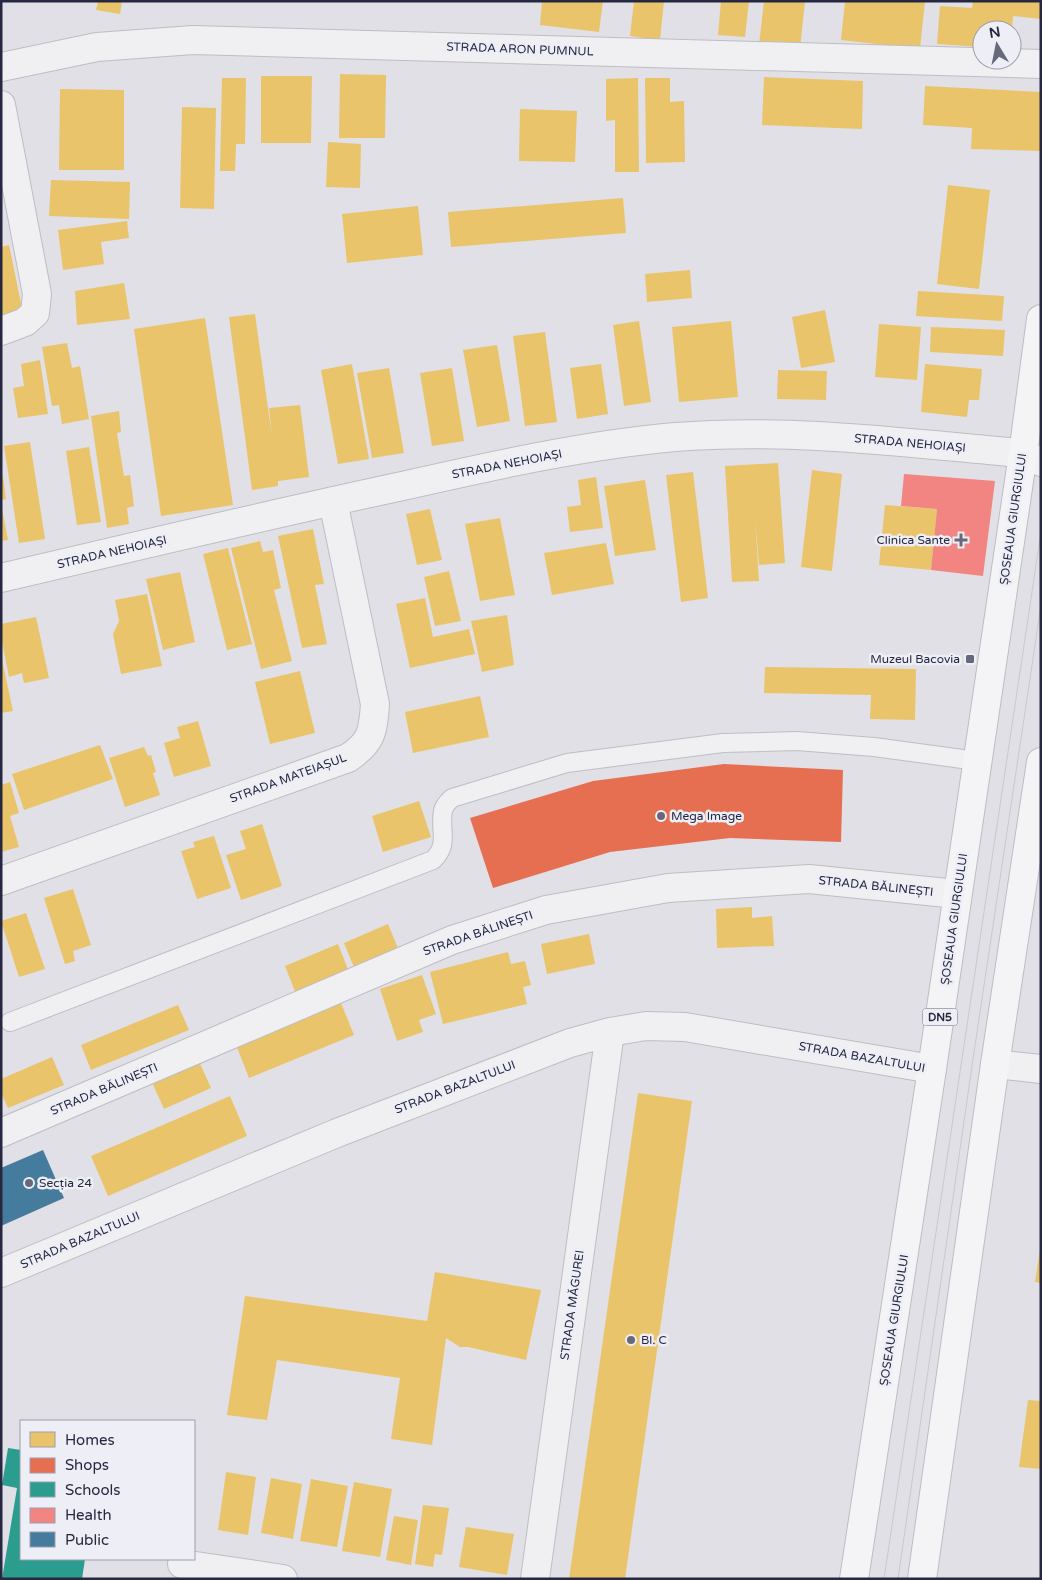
<svg xmlns="http://www.w3.org/2000/svg" width="1042" height="1580" font-family="'Varela Round',sans-serif">
<style>
.homes{fill:#e9c46a}
.shops{fill:#e76f51}
.schools{fill:#2a9d8f}
.health{fill:#f28482}
.public{fill:#457b9d}
.lines{fill:none;stroke-linecap:round;stroke-linejoin:round}
.lane-casing{stroke:#bdbdc4;stroke-width:20}
.street-casing{stroke:#bdbdc4;stroke-width:30}
.primary-casing{stroke:#bcbdc4;stroke-width:30}
.lane{stroke:#f0f0f2;stroke-width:18}
.street{stroke:#f0f0f2;stroke-width:28}
.primary{stroke:#f4f4f6;stroke-width:28}
.tram{stroke:#c9c9cd;stroke-width:1}
.poi-dot{fill:#67687a;stroke:#edeef6;stroke-width:2}
.labels{text-anchor:middle;stroke-width:5;stroke-linejoin:round;paint-order:stroke}
.shield{fill:#edeef6;stroke:#626377;stroke-width:1}
.shield-label{font-size:11px;font-weight:bold;fill:#262740}
.street-label{font-size:12px;fill:#262740;stroke:#edeef6}
.poi-label{font-size:12px;fill:#262740;stroke:#edeef6;text-anchor:start}
</style>
<rect width="100%" height="100%" fill="#e0e0e6"/>
<path class="homes" d="M98,1H122L120,14L96,10Z
M542,1H603L599,32L540,25Z
M634,1H664L660,40L630,36Z
M721,1H749L745,37L718,35Z
M764,1H805L800,49L759,45Z
M845,1H925L920,49L841,40Z
M973,1H1041V19L1013,16L1012,30H982V47L937,44L940,6L972,8Z
M340,74L386,75L385,138H339Z
M261,76H312L311,143H261Z
M764,77L863,81L862,129L762,125Z
M222,78H246L245,144H236L235,171H220Z
M638,78L639,172H615V120L606,121V79Z
M645,78H670V102L684,101L685,162L646,163Z
M925,86L1041,92V151L971,149L972,128L923,125Z
M60,89L124,90V170H59Z
M182,107L216,108L214,209L180,208Z
M520,109L577,111L575,162L519,161Z
M328,142L361,144L360,188L326,187Z
M51,180L130,182L129,219L49,216Z
M948,185L990,190L979,289L937,284Z
M623,198L626,233L451,247L448,212Z
M418,206L423,255L347,263L342,214Z
M127,221L129,238L101,242L104,264L63,270L58,230Z
M9,245L23,313L1,317V247Z
M690,270L692,298L647,302L645,274Z
M124,283L130,319L77,325L75,291Z
M918,291L1004,296L1002,321L916,316Z
M825,310L835,362L801,368L792,317Z
M255,314L272,437L269,408L300,405L309,477L278,481V486L252,490L229,317Z
M205,318L233,505L161,516L134,329Z
M639,321L651,402L624,406L613,325Z
M731,321L738,397L679,402L672,327Z
M879,324L921,327L917,380L875,377Z
M931,327L1005,330L1003,356L930,352Z
M545,332L557,422L525,426L513,336Z
M67,343L72,368L80,366L89,419L62,424L59,405L52,406L42,347Z
M497,345L510,421L477,427L463,350Z
M40,360L48,414L18,418L13,388L24,386L21,364Z
M352,364L369,459L338,464L321,370Z
M601,364L608,414L577,419L570,368Z
M925,364L982,369L979,400H969L967,417L921,412Z
M389,368L404,453L372,458L357,373Z
M452,368L464,441L432,446L420,373Z
M778,370L827,371L826,400L777,399Z
M119,411L121,432L117,433L124,476L130,475L134,506L127,508L129,524L107,528L91,416Z
M30,442L45,539L19,543L4,446Z
M89,447L101,522L77,525L66,451Z
M778,463L785,563L759,565L755,517L759,581L732,582L725,466Z
M812,470L842,474L832,571L801,567Z
M693,472L708,598L681,602L666,475Z
M1,476H3L6,499L1,500Z
M596,477L603,528L570,532L567,507L581,505L578,480Z
M645,480L656,550L615,556L604,486Z
M1,504L8,540L1,541Z
M885,505L937,509L931,570L879,565Z
M430,509L442,560L417,565L406,514Z
M500,518L515,595L480,601L465,524Z
M313,529L324,584L315,585L327,644L302,648L278,536Z
M260,541L263,552L273,550L281,588L274,590L292,661L261,669L231,548Z
M606,543L614,584L552,595L544,553Z
M228,548L252,644L227,650L203,554Z
M449,571L461,621L435,626L424,577Z
M180,572L195,642L163,650L146,579Z
M147,594L162,666L121,674L113,634L119,621L115,600Z
M425,598L433,637L469,629L475,654L410,668L396,604Z
M507,615L514,665L482,672L471,621Z
M36,617L49,678L24,683L22,673L9,677L1,637V624Z
M1,655L13,711L1,713Z
M765,667L916,669L915,720L870,719L871,695L764,693Z
M300,671L315,733L270,744L255,682Z
M480,696L489,737L413,753L405,712Z
M198,721L211,766L174,777L164,743L180,738L177,727Z
M100,745L113,779L24,810L12,774Z
M144,747L148,756L151,755L156,772L153,773L160,795L125,807L109,758Z
M10,782L19,813L10,816L19,847L1,852V785Z
M419,801L431,837L383,852L372,816Z
M262,824L282,886L241,900L226,855L246,849L240,831Z
M214,836L231,888L197,899L181,851L195,847L193,842Z
M73,889L91,945L73,951L75,961L65,964L44,898Z
M752,907V918L772,916L774,946L717,948L716,909Z
M26,913L45,969L19,977L1,921Z
M388,924L400,953L356,972L344,943Z
M589,934L595,964L547,974L541,944Z
M338,944L349,972L296,994L285,966Z
M508,952L511,964L525,961L531,985L523,987L527,1004L443,1024L430,972Z
M422,975L436,1014L419,1020L423,1032L397,1041L380,989Z
M341,1003L354,1035L249,1078L236,1045Z
M178,1005L189,1030L91,1070L81,1045Z
M52,1057L64,1085L8,1108L1,1093V1079Z
M198,1059L211,1088L164,1109L151,1080Z
M638,1093L692,1101L625,1579H569Z
M230,1096L247,1136L108,1196L91,1156Z
M1040,1250H1041V1283L1035,1282Z
M435,1272L541,1290L526,1360L468,1347H460L446,1338L432,1445L391,1439L400,1378L277,1360L267,1420L227,1415L245,1296L427,1321Z
M1028,1400L1041,1401V1469L1019,1467Z
M226,1472L256,1477L248,1535L218,1530Z
M271,1478L302,1484L293,1539L261,1533Z
M311,1479L348,1486L337,1547L300,1541Z
M354,1482L392,1489L380,1557L342,1551Z
M423,1505L449,1508L442,1555L435,1554L433,1567L415,1564Z
M394,1516L418,1520L411,1565L386,1560Z
M466,1527L514,1534L507,1575L459,1567Z"/>
<path class="shops" d="M724,764L843,770L841,842L730,838L610,852L493,888L470,818L593,781Z"/>
<path class="schools" d="M8,1448L21,1450V1559H85L82,1579H2L17,1488L2,1485Z"/>
<path class="health" d="M904,474L995,481L983,576L931,570L937,509L901,506Z"/>
<path class="public" d="M43,1150L64,1198L1,1226V1168Z"/>
<g class="lines">
<defs>
<path id="lane" d="M10,1022L433,860C450,844 439,830 443,811C444,805 449,801 452,798L567,763L723,743L797,741L874,747L977,761"/>
<path id="street" d="M1,67L97,47L193,40L1041,64
M1,105L37,294L35,313L25,322L1,331
M1,578C136,546 272,514 407,485C496,465 585,445 675,437C787,428 898,442 1009,452L1023,454L1041,462
M1,881L348,758C372,742 373,732 375,704L333,501
M995,1064L1041,1069
M1,1133L452,940L546,910L668,888L809,879L957,894
M1,1273L337,1133L570,1043L610,1032L646,1026L685,1027L932,1069
M182,1564L283,1579
M535,1579L610,1032"/>
<path id="primary" d="M854,1579L932,1069L1023,454L1041,319
M922,1579L995,1064L1041,762"/>
</defs>
<use href="#lane" class="lane-casing"/>
<use href="#street" class="street-casing"/>
<use href="#primary" class="primary-casing"/>
<use href="#lane" class="lane"/>
<use href="#street" class="street"/>
<use href="#primary" class="primary"/>
<path class="tram" d="M884,1579L1041,532
M898,1579L973,1059L1041,605"/>
</g>
<g class="poi-dot">
<path d="M958.5 532.5h5v5h5v5h-5v5h-5v-5h-5v-5h5z"/>
<rect x="965" y="654" width="10" height="10" rx="2.5"/>
<circle cx="661" cy="816" r="5"/>
<circle cx="29" cy="1183" r="5"/>
<circle cx="631" cy="1340" r="5"/>
</g>
<g class="labels">
<rect class="shield" x="922.5" y="1008.5" width="35" height="17" rx="4"/>
<g class="shield-label">
<text x="940" y="1021">DN5</text>
</g>
<g class="street-label">
<text transform="translate(520 49) rotate(2)" y="4">STRADA ARON PUMNUL</text>
<text transform="translate(910 443) rotate(5)" y="4">STRADA NEHOIAȘI</text>
<text transform="translate(507 464) rotate(-11)" y="4">STRADA NEHOIAȘI</text>
<text transform="translate(1013 519) rotate(-82)" y="4">ȘOSEAUA GIURGIULUI</text>
<text transform="translate(112 552) rotate(-13)" y="4">STRADA NEHOIAȘI</text>
<text transform="translate(288 778) rotate(-20)" y="4">STRADA MATEIAȘUL</text>
<text transform="translate(876 886) rotate(6)" y="4">STRADA BĂLINEȘTI</text>
<text transform="translate(954 919) rotate(-82)" y="4">ȘOSEAUA GIURGIULUI</text>
<text transform="translate(478 933) rotate(-19)" y="4">STRADA BĂLINEȘTI</text>
<text transform="translate(862 1057) rotate(10)" y="4">STRADA BAZALTULUI</text>
<text transform="translate(455 1087) rotate(-21)" y="4">STRADA BAZALTULUI</text>
<text transform="translate(104 1089) rotate(-23)" y="4">STRADA BĂLINEȘTI</text>
<text transform="translate(80 1240) rotate(-23)" y="4">STRADA BAZALTULUI</text>
<text transform="translate(572 1305) rotate(-82)" y="4">STRADA MĂGUREI</text>
<text transform="translate(894 1320) rotate(-81)" y="4">ȘOSEAUA GIURGIULUI</text>
</g>
<g class="poi-label">
<text x="950" y="544" text-anchor="end">Clinica Sante</text>
<text x="960" y="663" text-anchor="end">Muzeul Bacovia</text>
<text x="671" y="820">Mega Image</text>
<text x="39" y="1187">Secția 24</text>
<text x="641" y="1344">Bl. C</text>
</g>
</g>
<rect width="1042" height="1580" fill="none" stroke="#262740" stroke-width="5"/>
<rect x="20" y="1420" width="175" height="140" fill="#edeef6" stroke="#9d9ead"/>
<rect x="30" y="1432" width="25" height="15" fill="#e9c46a" stroke="#9d9ead"/>
<text x="65" y="1445" font-size="15" fill="#262740">Homes</text>
<rect x="30" y="1458" width="25" height="15" fill="#e76f51" stroke="#9d9ead"/>
<text x="65" y="1470" font-size="15" fill="#262740">Shops</text>
<rect x="30" y="1482" width="25" height="15" fill="#2a9d8f" stroke="#9d9ead"/>
<text x="65" y="1495" font-size="15" fill="#262740">Schools</text>
<rect x="30" y="1508" width="25" height="15" fill="#f28482" stroke="#9d9ead"/>
<text x="65" y="1520" font-size="15" fill="#262740">Health</text>
<rect x="30" y="1532" width="25" height="15" fill="#457b9d" stroke="#9d9ead"/>
<text x="65" y="1545" font-size="15" fill="#262740">Public</text>
<g transform="translate(997 45) rotate(350)"><circle r="24" fill="#edeef6" stroke="#9d9ead"/>
<path d="M0-4L9 19L0 12L-9 19Z" fill="#67687a"/>
<text y="-8" font-size="14" font-weight="bold" text-anchor="middle" fill="#262740">N</text>
</g>
</svg>
